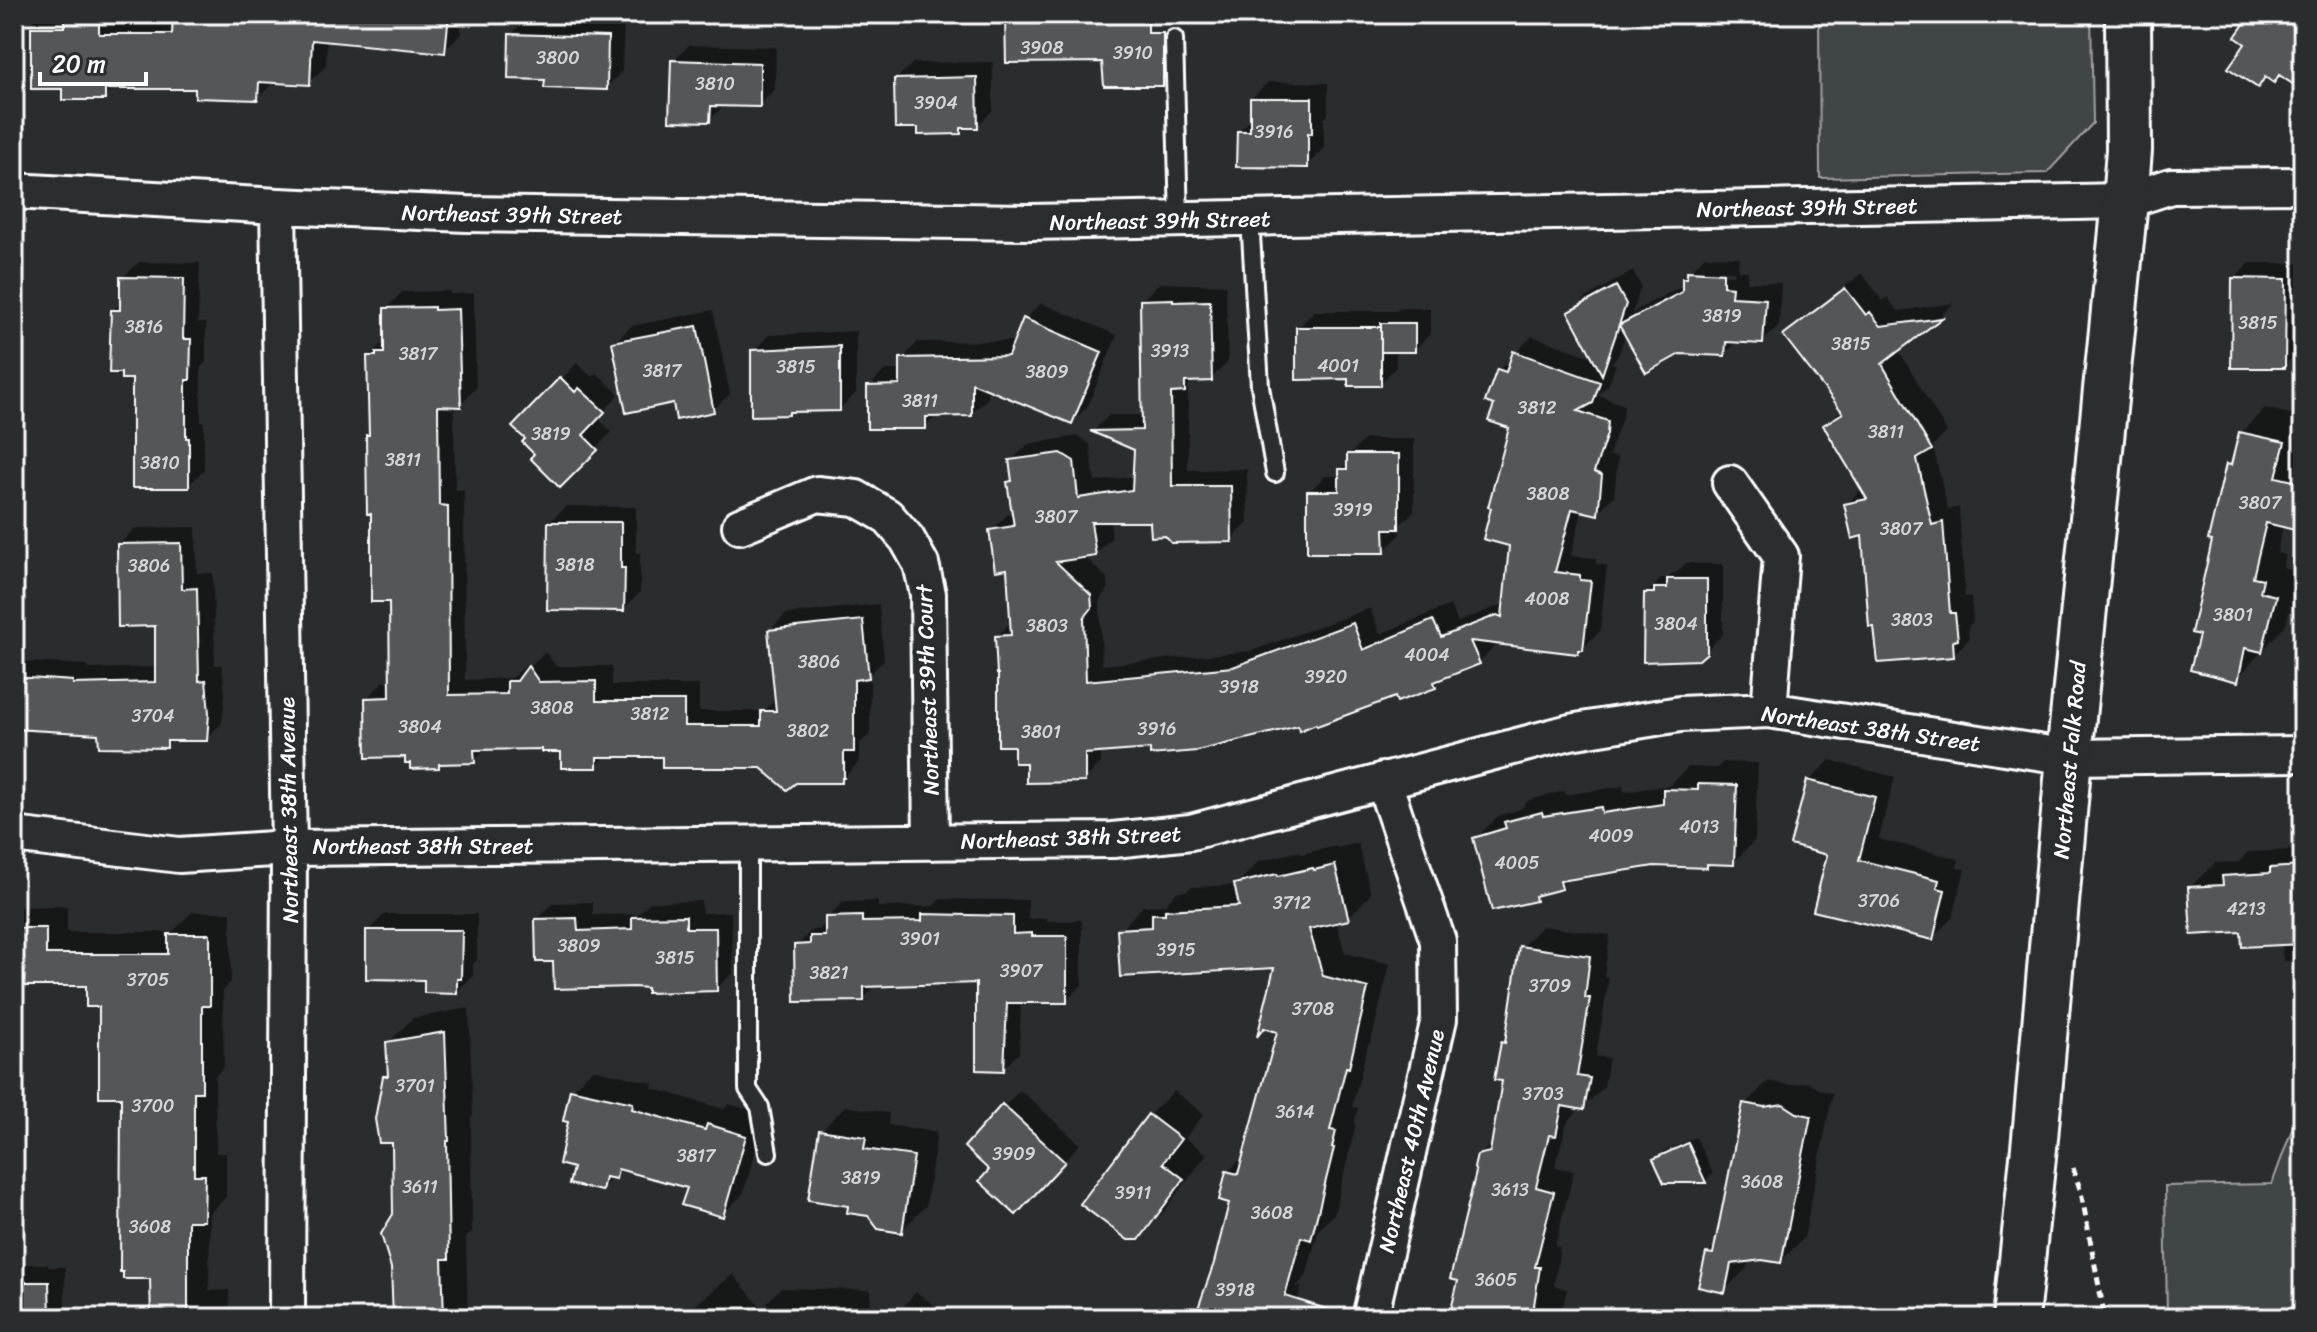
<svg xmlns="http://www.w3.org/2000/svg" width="2317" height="1332" font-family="Sriracha,sans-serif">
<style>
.green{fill:#414445;stroke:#a0a2a2;stroke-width:2}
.shadow{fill:#0007;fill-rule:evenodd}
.building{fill:#555758;stroke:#fff;stroke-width:2}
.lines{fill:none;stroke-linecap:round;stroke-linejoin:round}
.lane-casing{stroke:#fff;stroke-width:22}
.street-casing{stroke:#fff;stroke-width:40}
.secondary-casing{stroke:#fff;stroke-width:50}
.path{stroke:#fff;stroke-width:5;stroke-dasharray:8 6;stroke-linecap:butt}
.lane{stroke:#2a2d2e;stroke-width:16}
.street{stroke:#2a2d2e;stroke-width:34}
.secondary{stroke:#2a2d2e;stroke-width:44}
.labels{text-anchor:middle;stroke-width:8;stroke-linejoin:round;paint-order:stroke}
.number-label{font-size:18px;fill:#d4d5d5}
.street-label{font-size:22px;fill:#fff;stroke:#2a2d2e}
</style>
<rect width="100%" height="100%" fill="#2a2d2e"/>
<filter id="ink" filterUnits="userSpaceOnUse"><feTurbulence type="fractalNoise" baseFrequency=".0125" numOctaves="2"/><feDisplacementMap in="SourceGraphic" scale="16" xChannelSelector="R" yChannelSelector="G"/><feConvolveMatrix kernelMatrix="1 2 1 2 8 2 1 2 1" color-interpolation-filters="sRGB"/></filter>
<g filter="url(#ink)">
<path class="green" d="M1819,14H2091L2093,123L2047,173L1820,178Z
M2303,1099V1318H2167L2165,1186L2272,1184Z"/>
<path class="shadow" d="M33,14H115V18H175V14H462L461,34L444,51L327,39L326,66L309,82H274L258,98L198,87H115L104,98L64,87H33Z
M1007,14H1138V39L1178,40V68L1162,84Z
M527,18L624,21L622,71L606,88L511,35Z
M689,45L776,47L775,89L759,105L725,104L710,120L673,61Z
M993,62V110L977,126H966L960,132L896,79L913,63Z
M1268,82L1328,83V115L1324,119V149L1307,166L1239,131L1252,118V98Z
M1705,256L1739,257L1738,270L1748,271L1747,282L1781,283L1779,326L1762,342L1738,341L1724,354L1626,333L1618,356L1611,363L1616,365L1609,384L1598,395L1624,405L1623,415L1609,455L1618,458L1614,496L1597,513L1583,509L1571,556L1596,558V564L1607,565L1600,631L1583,648L1577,652L1494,642L1495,646L1478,663L1446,675L1435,686L1399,700L1396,694L1152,747L1101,751V763L1084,780L1027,761L997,636L1012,621L1009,567L991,531L1008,514L1014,513L1009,483L1014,478L1011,461L1028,444L1078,436L1090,444L1095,482L1134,476L1136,448L1093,431L1109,415H1144L1142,300L1159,283L1226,285L1228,362L1211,379H1195L1188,386V470L1247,469L1248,523L1231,540L1152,520H1110L1112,537L1095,554L1084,556L1107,578L1108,589L1100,599L1102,665L1251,651L1370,608L1380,634L1450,605L1458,622L1506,603L1512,544V427L1497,404L1499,370L1532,336L1595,358L1571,313L1587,297L1633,271L1641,286L1632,315L1638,309L1684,285V279L1689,272ZM1697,270L1733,271V275L1697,274Z
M139,262L200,263L198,323H206V362L201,367V422H204V470L188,486L134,377L112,311L122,302V278Z
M2250,263H2301V350L2284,366L2234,279Z
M1862,273L1883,301L1887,297L1898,311L1954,303L1941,316L1898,349L1947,432L1933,446L1948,510L1959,507L1965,597H1971L1973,622L1968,627L1969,639L1953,655L1864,534L1846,504L1863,488L1825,426L1842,409L1786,336L1802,320Z
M450,291V294L474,293L476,388L460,405H454L455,490H464L465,680L512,678L525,666H531L545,652L556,666H612V685H699V711H764L777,698L770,630L786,614L879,604L884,660L870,674V734L859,744V760L857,764L841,781L762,766L664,755H608L596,766L563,750L543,747L487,748L474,761L442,762L439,766L406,755L367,698L383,682H392L391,600L373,512L369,357L386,340V309L402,292Z
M1041,303L1117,335L1088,406L1072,422L988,387V398L971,414L937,415L925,427L869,387L885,370H902V359L918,342L1016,341L1025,319Z
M1400,308H1430V334L1414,350H1396V367L1380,384L1350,377L1298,328L1314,311H1396Z
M713,310L730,394L713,410L675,401L614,343L631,326Z
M856,331V393L840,409L791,410L788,413L753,351L769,335Z
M577,363L592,377L597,373L619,394L598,418L612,432L560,485L528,439L515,427Z
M2265,408L2303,417V439L2300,453H2303V530L2283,525L2277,553L2286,555L2283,568L2299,572L2286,625L2237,679L2201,633L2228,465L2235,458L2241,433Z
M1365,439H1414V511L1399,526L1400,535L1384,551L1309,492L1325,476H1341V470L1349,462V455Z
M566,506L636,507V553H640V592L623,609L550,522Z
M196,527L197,573H213L215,665H222L225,695L222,723L206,739H174L166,746L100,732L14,727V661L88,665V669L157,667V624L119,545L135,528Z
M1686,563L1723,564V634L1706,651L1646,594L1662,578H1668L1672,573H1676Z
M1830,760L1895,777L1879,839L1959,859L1957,868L1965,869L1953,917L1932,938L1829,853L1809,781Z
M1723,762L1758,763L1755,840L1733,863L1711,862L1707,866L1654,864L1571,877L1561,887L1542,892L1535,899L1475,839L1498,816L1520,809L1529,800L1564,791L1565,795L1623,786L1624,792L1670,785L1688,767L1717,768Z
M1358,843L1371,894L1348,918L1336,921L1345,953L1390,964L1371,1042L1368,1045L1352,1107L1358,1108L1354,1124L1356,1125L1334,1214L1319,1229L1306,1276L1295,1288L1302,1286L1292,1318H1155L1262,1295L1231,1201L1228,1172L1245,1155L1279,1030L1277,966L1120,930L1143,906L1164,905L1177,892L1186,891L1191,887L1236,885L1259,861L1300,851L1301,854L1336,846L1337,848Z
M2303,844V960L2283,961L2282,943L2243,930L2190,887L2215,863L2239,862L2248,852L2291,850L2296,845Z
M940,899L1028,900V919L1047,918V921L1082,920V985L1066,1001H1021L1019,1053L1003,1069L978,981L877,984L863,999L796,946L812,930H819L827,922V918L843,902L878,901V907L933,906Z
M701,901L702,913L731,912L733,973L716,989L649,986L555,960L537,920L553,903L593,902V915L638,914L650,902Z
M67,906V932H172L192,912H231V982L223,990L224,1067L215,1076L216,1153H226V1197L210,1213L209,1291L229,1290L230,1318H153L152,1277L123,1095L101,1005L88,984H14V907Z
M385,914H477V960L473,964V976L456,992L426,978L368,930Z
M1542,926L1610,935L1604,977L1609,978L1596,1056L1609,1058L1604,1087L1583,1108L1577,1107L1576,1113L1567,1123L1555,1167L1574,1171L1555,1246L1560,1247L1554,1286L1567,1289L1561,1317L1473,1318L1479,1156L1493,1142L1505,1080L1503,1043L1507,1039L1521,947Z
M469,1008L473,1115L471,1117L472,1232L466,1238L468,1318H395L393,1141L385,1077L390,1072L388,1043L413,1018Z
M593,1069L653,1083L652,1088L724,1109L729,1104L766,1115L743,1194L722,1215L689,1187L624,1168L601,1189L575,1166L571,1121L572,1090Z
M1768,1081L1789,1085L1807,1082L1821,1090L1833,1093L1804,1238L1781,1261L1762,1258L1749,1260L1747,1268L1724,1291L1707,1254L1716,1245L1745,1104Z
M1020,1090L1080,1144L1032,1196L992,1170L1004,1106Z
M1174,1091L1204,1114L1185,1138L1207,1154L1163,1213L1138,1238L1149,1115Z
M845,1106L889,1113L888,1125L937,1132L926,1206L901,1231L850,1204L821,1131Z
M1696,1137L1713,1174L1705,1181H1665L1655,1159L1663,1152Z
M14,1264H48V1267H65V1307L54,1318H14Z
M733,1274L763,1310L756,1318H680Z
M781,1288L871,1290L870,1318H788L766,1303Z
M916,1292L938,1308L931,1318H893Z
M671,1310L678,1318H661Z"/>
<path class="building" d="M65,14H99V34H172L173,14H449L445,53L312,40L310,85L259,82L258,100L195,98V89H105V100H62V89H31V27H65Z
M1005,14H1148V33H1163V86H1104L1102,62L1006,63Z
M2251,14H2303V91L2279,75L2274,83L2265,77L2258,88L2228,68L2245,44L2235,37Z
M509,34L608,37L607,90L544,88L545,80L508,79Z
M671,60L760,63V107L711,106L710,122L669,121Z
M977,77L978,128H961V134L918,135V128H895L894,79Z
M1250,98H1312V134L1308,133V168L1236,167L1237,131H1250Z
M1687,271L1723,273V286L1732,287L1731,297L1766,299L1763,344L1726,342L1725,356L1680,354L1646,373L1619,325L1682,292V278H1687Z
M120,277L184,278L183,339H191L190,380H186V438H189V488H132V379H121V373H109L111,310H120Z
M2232,278L2286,279L2285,368H2231Z
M1616,286L1626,304L1602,375L1568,312Z
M1845,288L1866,315L1870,312L1881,326L1942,318L1882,364L1932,450L1917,459L1932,525L1943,522L1950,613H1955L1958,640L1953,641L1954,657L1878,663L1874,627H1869L1862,536L1852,539L1844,504L1867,499L1823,425L1843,413L1783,335Z
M1173,299V302L1210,301L1212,381L1185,382V392L1171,393L1172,486H1231L1232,542L1171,543L1165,536L1151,537L1150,522H1091L1096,556L1056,562L1091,595L1092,608L1084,618L1086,681L1233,667L1353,623L1363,650L1433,620L1441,637L1497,615L1502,617L1509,546L1483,539L1491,508L1488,507L1509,428L1488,421L1494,405L1485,402L1497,369L1506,372L1513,351L1600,382L1593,403L1578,411L1608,421L1607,434L1594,472L1602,475L1598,515L1572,509L1555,572L1580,575V580L1591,581L1583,650H1578V654L1470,641L1480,664L1434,682L1436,688L1397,702L1395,697L1317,726L1316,724L1299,731L1298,726L1197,751L1150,755V749L1085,754V782L1026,783V763H1014V746H998V674H997L995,636L1011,635L1007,569L995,571L989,530L1014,526L1007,482L1012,481L1009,460L1061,453L1074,461L1078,498L1132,490L1134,450L1090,431L1142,430L1140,300Z
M434,307V310L458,309L461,407L438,406L439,505L448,506L449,695L507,694V681H517L528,666L539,682L596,681V701H684V726H761V711H776L768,630L863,620L869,678L854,680V752H844V778H842V783H796L787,790L761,768H662V757H597V768H561V752H541V749L474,750L475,763L439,764V768L410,769V763H405V757L366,758L365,698L390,697L389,602H371V514H367L366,435H369L367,356H376V353H384V308Z
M1023,318L1102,352L1072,424L972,383V416L926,417V429H867V386L900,385V358L1008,356Z
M1381,323H1415V352H1381Z
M697,326L714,412L676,420L673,403L626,413L612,342Z
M1296,327H1381V386H1348V379L1296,380Z
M840,346V411L789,412V415L751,416V350Z
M560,377L575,392L579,388L605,412L583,435L598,450L560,488L530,458L534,454L522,442L525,439L512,427Z
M2239,432L2285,442L2276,477L2303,483V532L2266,523L2253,577L2263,579L2260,592L2276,596L2262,652L2245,648L2238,682L2190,670L2199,635L2191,633L2212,541L2208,540L2226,464L2231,465Z
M1347,454H1399V529H1384L1385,553H1307V491H1339V469H1347Z
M548,522H621V568H625L624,611L547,610Z
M181,543L182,589L197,588L199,681L206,680L209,713L207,741H167V748L99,747L98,734L14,729V677L73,681V684L155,682V626L118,627L117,544Z
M1667,579H1707V653L1699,660L1643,662L1644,593H1654V588H1667Z
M1807,780L1875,797L1859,860L1939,880L1937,888L1945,890L1933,940L1813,911L1827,855L1790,845Z
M1698,784L1737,785L1734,865L1707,864V868L1654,866L1560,881L1562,889L1535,896L1536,901L1492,911L1473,838L1506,828L1504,822L1542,812L1543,816L1601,807L1602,813L1663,804V789L1698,790Z
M1335,865L1349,920L1309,929L1323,976L1368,988L1349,1068L1346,1067L1330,1130L1336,1131L1332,1148H1334L1311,1240L1301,1237L1285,1296L1336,1312L1335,1318H1218L1197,1311L1214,1263L1229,1203L1219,1200L1226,1171L1238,1174L1277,1032L1264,1028L1257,1037L1274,968L1120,977L1117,929L1152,927V914H1165V910L1239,906L1234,884L1277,874L1278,876L1313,868L1314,870Z
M2303,866V944L2242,947L2241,932L2191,935L2188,887L2223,885L2222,876L2270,873V868Z
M922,914L1013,916V934L1032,933V936H1067V1003H1007L1004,1071L976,1070V983L864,987V1001L795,1002L794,945L810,944V936H825V917L862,916V922L922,921Z
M686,916V928H716L717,991L647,993V988L634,987L554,989L553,962H536L535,919L577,918L578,931L632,929V917Z
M14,928H46V954H168V934H210V1006H202V1092H194V1175H205L204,1221H188V1318H151L150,1279H123V1272H120L121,1097H99V1007H86V986H14Z
M366,930H462L461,979H457V994L424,993V980L366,979Z
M1519,946L1590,956L1585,998H1590L1577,1076L1590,1078L1584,1110L1562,1106L1556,1136L1549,1135L1536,1187L1554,1192L1535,1267H1540L1532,1318H1449L1458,1281L1450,1279L1476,1172L1474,1168L1477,1155L1490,1152L1502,1081L1494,1080L1501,1042L1505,1043Z
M445,1032L449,1141H447L449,1259H442L444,1318H393L391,1268L381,1234L393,1214L392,1143H379L375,1119L383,1076H388L386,1042Z
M570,1089L633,1103L632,1109L705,1130L707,1124L746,1136L723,1217L681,1205L687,1188L618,1169L616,1179L605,1177L602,1191L569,1184L573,1168L559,1164L568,1122L563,1121Z
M1743,1103L1764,1107L1783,1104L1797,1113L1811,1116L1781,1263L1762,1260L1731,1264L1725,1293L1698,1287L1706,1253L1713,1254Z
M1002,1104L1065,1162L1016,1215L979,1181L989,1170L964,1147Z
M1148,1114L1181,1139L1163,1163L1184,1179L1139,1240H1128L1080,1204Z
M819,1130L866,1137L864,1149L914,1156L902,1233L878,1229L868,1216L847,1213L848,1206L808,1200Z
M1688,1143L1706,1183H1664L1653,1159Z
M14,1282H49L50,1318H14Z"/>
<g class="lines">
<defs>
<path id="lane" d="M1174,39L1179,219
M1250,218L1260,386L1275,473
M748,843V1089L760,1107L768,1153"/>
<path id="street" d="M14,191L278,206L467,214L1030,222L2125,201L2171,186L2303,185
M278,206L289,848L287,1318
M1730,483L1781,556L1769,710
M740,526L817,494L856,498L887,516L907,539L921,564L928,594L931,842
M14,835L179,855L289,848L1113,840L1191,832L1570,732L1680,714L1769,710L2069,757L2303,754
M1370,1318L1439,1019L1438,941L1383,780"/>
<path id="secondary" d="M2016,1318L2035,1138L2069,757L2125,201L2129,150L2128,14"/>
</defs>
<use href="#lane" class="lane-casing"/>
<use href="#street" class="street-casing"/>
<use href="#secondary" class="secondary-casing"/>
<path class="path" d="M2073,1168L2081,1192L2105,1318"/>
<use href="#lane" class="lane"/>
<use href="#street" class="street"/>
<use href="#secondary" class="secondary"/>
</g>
</g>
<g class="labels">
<g class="number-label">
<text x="1042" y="54">3908</text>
<text x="1133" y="59">3910</text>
<text x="558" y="64">3800</text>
<text x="715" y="90">3810</text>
<text x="936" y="109">3904</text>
<text x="1274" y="138">3916</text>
<text x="1722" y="322">3819</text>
<text x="2258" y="329">3815</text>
<text x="144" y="333">3816</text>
<text x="1851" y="350">3815</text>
<text x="1170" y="357">3913</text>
<text x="418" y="360">3817</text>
<text x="1338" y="372">4001</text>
<text x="796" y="373">3815</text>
<text x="662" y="377">3817</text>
<text x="1047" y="378">3809</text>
<text x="920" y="407">3811</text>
<text x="1537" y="414">3812</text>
<text x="1886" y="438">3811</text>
<text x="551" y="440">3819</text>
<text x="403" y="466">3811</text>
<text x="160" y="469">3810</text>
<text x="1548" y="500">3808</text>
<text x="2260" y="509">3807</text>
<text x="1353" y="516">3919</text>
<text x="1056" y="523">3807</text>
<text x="1901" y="535">3807</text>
<text x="575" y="571">3818</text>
<text x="149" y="572">3806</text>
<text x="1547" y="605">4008</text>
<text x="2233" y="621">3801</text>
<text x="1912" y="626">3803</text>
<text x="1676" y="630">3804</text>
<text x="1047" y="632">3803</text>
<text x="1427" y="661">4004</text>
<text x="819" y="668">3806</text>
<text x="1326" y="683">3920</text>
<text x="1239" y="693">3918</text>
<text x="552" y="714">3808</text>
<text x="650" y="720">3812</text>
<text x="153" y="722">3704</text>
<text x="420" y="733">3804</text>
<text x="1157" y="735">3916</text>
<text x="808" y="737">3802</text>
<text x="1041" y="738">3801</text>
<text x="1699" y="833">4013</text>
<text x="1611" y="842">4009</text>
<text x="1517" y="869">4005</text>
<text x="1879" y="907">3706</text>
<text x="1292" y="909">3712</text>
<text x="2246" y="915">4213</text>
<text x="920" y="945">3901</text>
<text x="579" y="952">3809</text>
<text x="1176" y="956">3915</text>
<text x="675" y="964">3815</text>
<text x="1021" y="977">3907</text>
<text x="829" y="979">3821</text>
<text x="148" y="986">3705</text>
<text x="1550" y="992">3709</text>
<text x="1313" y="1015">3708</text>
<text x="415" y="1092">3701</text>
<text x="1543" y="1100">3703</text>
<text x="153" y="1112">3700</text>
<text x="1295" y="1118">3614</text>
<text x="1014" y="1160">3909</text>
<text x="696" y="1162">3817</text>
<text x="861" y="1184">3819</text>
<text x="1762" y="1188">3608</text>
<text x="420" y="1193">3611</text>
<text x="1510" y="1196">3613</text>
<text x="1133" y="1199">3911</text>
<text x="1272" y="1219">3608</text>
<text x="150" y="1233">3608</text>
<text x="1496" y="1286">3605</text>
<text x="1235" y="1296">3918</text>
</g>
<g class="street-label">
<text transform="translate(1807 207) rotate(-1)" y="8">Northeast 39th Street</text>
<text transform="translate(512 214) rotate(1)" y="8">Northeast 39th Street</text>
<text transform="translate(1160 220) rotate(-1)" y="8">Northeast 39th Street</text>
<text transform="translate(927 690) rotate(-92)" y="8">Northeast 39th Court</text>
<text transform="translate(1871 728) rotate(8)" y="8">Northeast 38th Street</text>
<text transform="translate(2069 760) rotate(-85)" y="8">Northeast Falk Road</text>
<text transform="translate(288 810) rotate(-91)" y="8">Northeast 38th Avenue</text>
<text transform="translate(1071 837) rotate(-2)" y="8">Northeast 38th Street</text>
<text x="423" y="854">Northeast 38th Street</text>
<text transform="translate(1411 1141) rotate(-77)" y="8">Northeast 40th Avenue</text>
</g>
</g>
<rect width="2317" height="1332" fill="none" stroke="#2a2d2e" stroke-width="48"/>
<rect x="24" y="24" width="2269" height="1284" fill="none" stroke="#fff" stroke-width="3" filter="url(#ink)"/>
<path d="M40 72v12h106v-12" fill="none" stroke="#ffffff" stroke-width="4"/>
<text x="52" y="72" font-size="24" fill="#ffffff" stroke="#2a2d2e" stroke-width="6" paint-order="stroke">20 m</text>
</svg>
